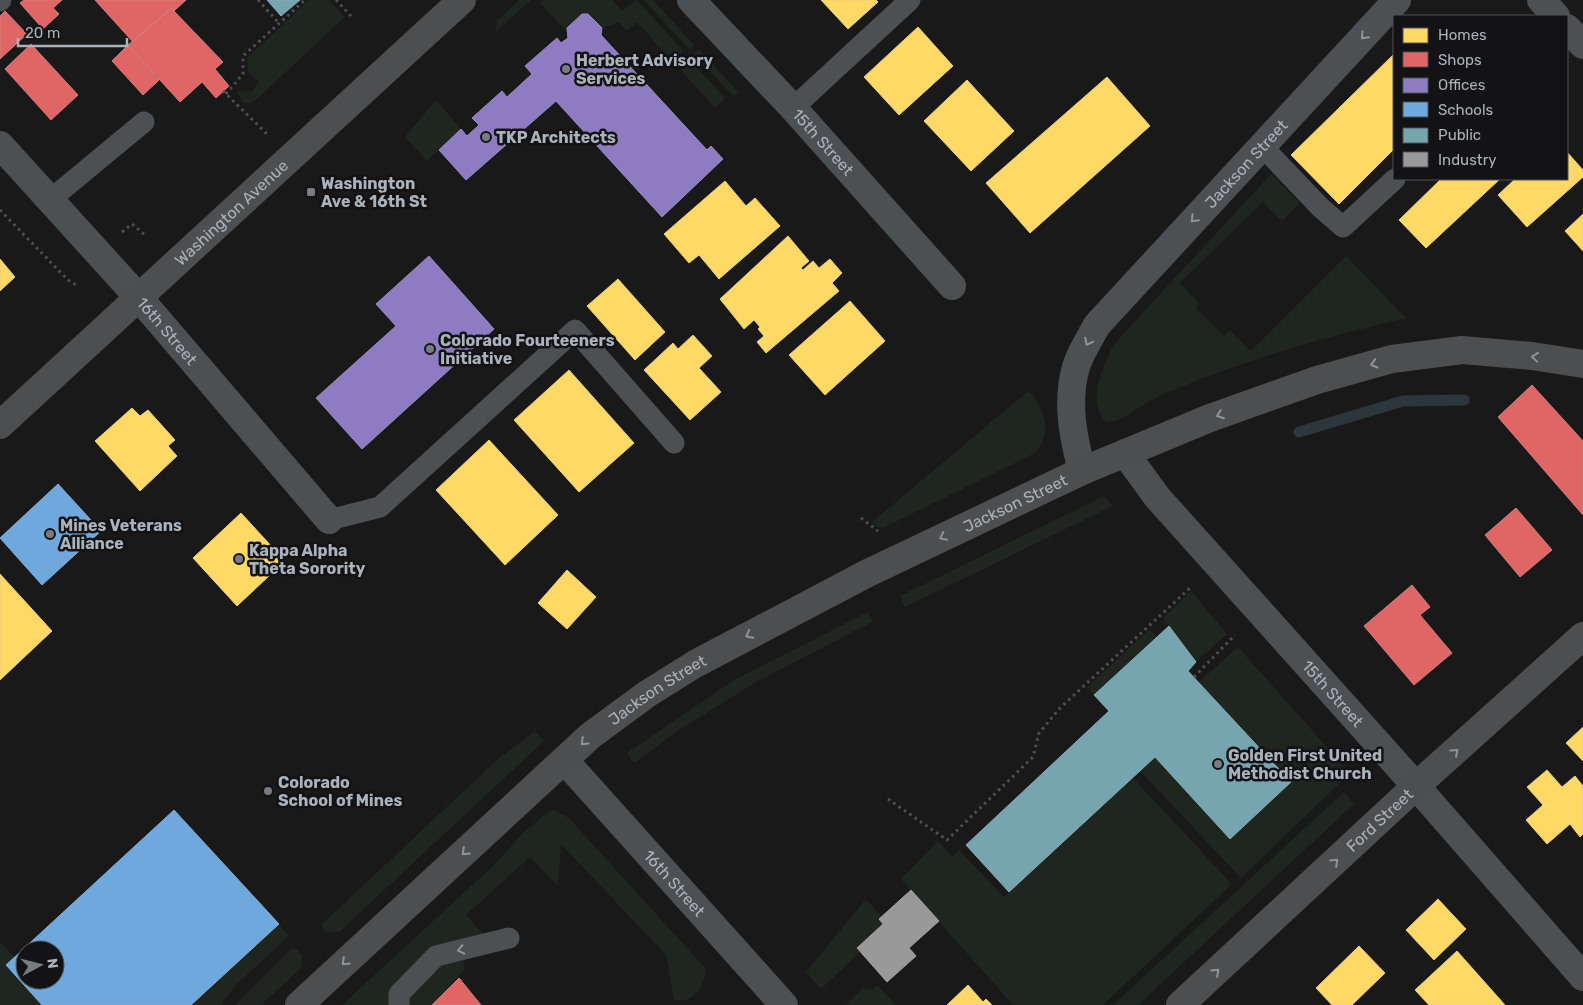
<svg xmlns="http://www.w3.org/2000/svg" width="1583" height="1005" font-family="Rubik,sans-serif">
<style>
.green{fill:#1f261f}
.homes{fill:#ffd966;stroke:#e6cd7f}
.shops{fill:#e06666;stroke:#d07d7f}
.offices{fill:#8e7cc3;stroke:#968cc0}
.schools{fill:#6fa8dc;stroke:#81abd2;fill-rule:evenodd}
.public{fill:#76a5af;stroke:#86a9b2}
.industry{fill:#999;stroke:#9ea0a3}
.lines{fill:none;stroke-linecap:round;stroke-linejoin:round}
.stream{stroke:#2c373b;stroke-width:11}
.path{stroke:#4f5054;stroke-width:3;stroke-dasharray:2.5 4;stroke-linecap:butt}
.lane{stroke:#4d5052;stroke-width:21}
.street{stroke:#4d5052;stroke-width:28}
.secondary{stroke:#4c4e50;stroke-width:28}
.oneway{stroke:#8e959b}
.oneway2{stroke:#8e949a}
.poi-dot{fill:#777c82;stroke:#131315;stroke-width:2}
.labels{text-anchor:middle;stroke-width:5;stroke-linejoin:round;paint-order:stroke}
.poi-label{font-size:16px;font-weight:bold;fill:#aab2ba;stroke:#131315;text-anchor:start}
.street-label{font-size:16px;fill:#aab2ba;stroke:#131315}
</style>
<rect width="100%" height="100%" fill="#191919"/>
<path class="green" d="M309,0H329L345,17L259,97L251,103H244L237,92L240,90L244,92L246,90L251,92L259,82L248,72L247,58Z
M519,0H531L495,33L497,21Z
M543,0H612L622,11L637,0L683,51L672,61L637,22L627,31L618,22L602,28L588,14H582L567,28V32L540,3Z
M644,0H653L694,45L690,50Z
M699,49L738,92L734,97L694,54Z
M690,60L725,98L715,108L680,69Z
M436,100L461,129L427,161L405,137Z
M1271,174L1300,203L1282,221L1263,202L1180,283L1199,303L1196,308L1224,336L1229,330L1251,351L1346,256L1406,318C1325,337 1243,360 1167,393C1149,400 1134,412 1117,421L1108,422L1102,419C1089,391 1102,370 1114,344Z
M1028,391C1046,408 1053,434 1035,453L883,528L878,527L871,523Z
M1104,496L1113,506L905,607L900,596Z
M1191,591L1227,634L1196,662L1163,618Z
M868,612L872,622L758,681L682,728L634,763L627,753L734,680Z
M1150,629L1157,637L1094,695L1087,687Z
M1238,647L1350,773L1241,878L1140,771L1155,757L1230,838L1291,782L1199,682Z
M535,731L544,741L339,932L326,933L321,925L499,758Z
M1133,778L1232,884L1103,1005H1013L901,879L938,841L952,857L959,850L1004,897Z
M1344,792L1354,804L1138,1005H1113Z
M554,810L569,818L706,969C704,986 694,1005 674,1000L666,955L561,844L558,886L530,857L466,915L484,935L435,945L394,984L389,1005H342L495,864L524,832L548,812Z
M866,899L881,916L879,919L883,924L857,948L860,952L821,989L806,972Z
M279,924L289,936L236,985L220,1005H191Z
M0,942L15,957L6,966L42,1005H0Z
M293,947L303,955L301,968L261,1005H235Z
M463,958L465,969L432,1005H409L408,999L441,964Z
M877,985L896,1005H845L863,988L871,990Z"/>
<path class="homes" d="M821,0H876L878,2L848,29Z
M918,27L953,66L899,115L864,77Z
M1394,54V149L1339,204L1291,155Z
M1107,77L1150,126L1030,233L986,183Z
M967,80L1014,131L971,171L924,121Z
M1567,152L1583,170V177L1527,227L1498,195L1515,179H1567Z
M1441,179H1500L1426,248L1399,220Z
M725,181L746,206L755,198L780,226L719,279L699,255L689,263L664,234Z
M1583,214V251L1565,231Z
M788,236L809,261L801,268L803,270L813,261L819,268L830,259L842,273L832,283L839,291L766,353L757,342L764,336L758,329L760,327L754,320L744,329L720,299Z
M0,259L15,277L0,291Z
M618,279L665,332L635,360L587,306Z
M850,301L885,341L825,395L789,355Z
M693,335L712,356L699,368L721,392L690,420L644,370L673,343L678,349Z
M569,370L634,443L579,492L514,420Z
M132,408L140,416L148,410L175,440L168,446L177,456L140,491L95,441Z
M489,440L558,515L505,565L436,490Z
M241,513L285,561L237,606L193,558Z
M567,570L596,597L567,629L538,603Z
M0,574L52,631L0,680Z
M1583,727V761L1566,743Z
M1547,770L1562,787L1575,776L1583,786V834L1580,837L1570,824L1547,844L1526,820L1543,805L1527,787Z
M1438,899L1466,929L1434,960L1406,930Z
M1359,946L1385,973L1352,1005H1332L1316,988Z
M1457,951L1505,1005H1429L1415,990Z
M968,985L983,1002L986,999L992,1005H947Z"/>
<path class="shops" d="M24,0H62L53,8L59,14L43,29L20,3Z
M95,0H186L174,11L171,8L133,42Z
M171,8L223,62L215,69L229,86L216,98L202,82L180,102L128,45Z
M5,11L27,34L0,59V16Z
M31,44L78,95L51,120L5,69Z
M128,45L159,80L143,95L112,61Z
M1532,385L1583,441V515L1498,417Z
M1516,508L1552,550L1520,577L1485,535Z
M1412,585L1430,607L1420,615L1452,653L1414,685L1364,626Z
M459,978L481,1005H432Z"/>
<path class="offices" d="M582,14H588L602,28L601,35L707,150L711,146L723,159L662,217L556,101L466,180L439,150L461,129L467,136L479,125L472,118L502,91L507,97L532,74L525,66L557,38L561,43L568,38L567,28Z
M429,256L494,329L362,449L316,398L396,326L376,304Z"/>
<path class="schools" d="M58,484L101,531L42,585L0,538Z
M174,810L279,924L191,1005H42L6,965ZM25,950H55V980H25Z"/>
<path class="public" d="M267,0H300L281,16Z
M1169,626L1196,662L1188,671L1291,782L1230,839L1155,757L1009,892L966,845L1109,711L1094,695Z"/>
<path class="industry" d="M911,890L939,921L909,948L916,956L887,982L857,948L883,924L879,919Z"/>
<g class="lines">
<path class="stream" d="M1299,432L1403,401L1464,400"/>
<path class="path" d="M258,0L279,23
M336,0L351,16
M223,91L267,134
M226,94L243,74V56L305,0
M0,210L68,280L76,285
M122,232L132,224L146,236
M861,518L878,531
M1194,677L1235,635
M888,799L947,840L1033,757L1039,733L1060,708L1192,586"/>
<path class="lane" d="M0,1L1,0
M793,108L910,0
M1262,146L1320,207L1343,227L1395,179
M51,199L144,122
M329,520L380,507L575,330L674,443
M399,1005V994L436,956L509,938"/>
<g class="street">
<path id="s1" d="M691,0L793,108L952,286"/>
<path d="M1541,0L1556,16"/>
<path d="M1567,28L1583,45"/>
<path id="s2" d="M0,145L140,299L329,520"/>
<path id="s3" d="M1125,453L1157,497L1416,786L1583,977"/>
<path id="s4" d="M1082,471C1073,436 1066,402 1076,367C1080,353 1090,338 1097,325L1397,0"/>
<path id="s5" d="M565,761L784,1005"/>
</g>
<g class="secondary">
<path id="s6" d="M0,425L462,0"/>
<path id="s7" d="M299,1005L590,736L647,694L695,664L866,574L1082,471L1210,418L1317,380L1392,359L1462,350L1532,356L1583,364"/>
<path id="s8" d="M1180,1005L1416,786L1583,636"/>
</g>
</g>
<defs><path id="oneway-chevron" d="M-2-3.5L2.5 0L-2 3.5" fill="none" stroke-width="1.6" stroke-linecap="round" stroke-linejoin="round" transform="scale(1.25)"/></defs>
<g class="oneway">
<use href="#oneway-chevron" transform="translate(1364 36) rotate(133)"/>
<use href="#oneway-chevron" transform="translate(1194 219) rotate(133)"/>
<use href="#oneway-chevron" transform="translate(1088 342) rotate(117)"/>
<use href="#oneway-chevron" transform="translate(461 950) rotate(167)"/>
</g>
<g class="oneway2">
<use href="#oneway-chevron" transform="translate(1535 357) rotate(-173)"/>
<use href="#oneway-chevron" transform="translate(1374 364) rotate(164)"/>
<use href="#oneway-chevron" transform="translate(1220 415) rotate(160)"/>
<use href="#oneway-chevron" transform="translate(943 537) rotate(154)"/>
<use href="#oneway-chevron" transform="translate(749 635) rotate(152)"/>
<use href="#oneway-chevron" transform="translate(584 742) rotate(136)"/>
<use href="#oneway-chevron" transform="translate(1455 752) rotate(-42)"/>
<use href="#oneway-chevron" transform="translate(465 852) rotate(137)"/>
<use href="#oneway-chevron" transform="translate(1335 862) rotate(-43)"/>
<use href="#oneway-chevron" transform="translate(345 962) rotate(137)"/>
<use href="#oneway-chevron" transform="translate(1216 972) rotate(-43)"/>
</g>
<g class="poi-dot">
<circle cx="566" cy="69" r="5"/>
<circle cx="486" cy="137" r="5"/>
<rect x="306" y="187" width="10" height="10" rx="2.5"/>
<circle cx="430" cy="349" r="5"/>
<circle cx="50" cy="534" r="5"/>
<circle cx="239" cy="559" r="5"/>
<circle cx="1218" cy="764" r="5"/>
<circle cx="268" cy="791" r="5"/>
</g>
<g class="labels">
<g class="poi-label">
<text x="576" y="66">Herbert Advisory<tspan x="576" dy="18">Services</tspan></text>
<text x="496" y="143">TKP Architects</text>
<text x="321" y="189">Washington<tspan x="321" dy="18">Ave &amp; 16th St</tspan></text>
<text x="440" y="346">Colorado Fourteeners<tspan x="440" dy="18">Initiative</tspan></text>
<text x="60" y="531">Mines Veterans<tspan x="60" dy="18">Alliance</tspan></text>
<text x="249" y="556">Kappa Alpha<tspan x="249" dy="18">Theta Sorority</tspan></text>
<text x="1228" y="761">Golden First United<tspan x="1228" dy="18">Methodist Church</tspan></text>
<text x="278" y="788">Colorado<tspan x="278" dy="18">School of Mines</tspan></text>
</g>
<g class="street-label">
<text dy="6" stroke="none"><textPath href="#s1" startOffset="194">15th Street</textPath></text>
<text dy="6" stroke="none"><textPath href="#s4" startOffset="372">Jackson Street</textPath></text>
<text dy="6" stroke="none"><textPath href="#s6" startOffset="314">Washington Avenue</textPath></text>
<text dy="6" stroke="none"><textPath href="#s2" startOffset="250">16th Street</textPath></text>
<text dy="6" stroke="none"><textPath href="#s7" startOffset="882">Jackson Street</textPath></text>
<text dy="6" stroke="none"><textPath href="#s7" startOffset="478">Jackson Street</textPath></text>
<text dy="6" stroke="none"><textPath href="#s3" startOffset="318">15th Street</textPath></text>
<text dy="6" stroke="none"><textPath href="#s8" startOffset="272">Ford Street</textPath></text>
<text dy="6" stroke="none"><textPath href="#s5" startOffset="164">16th Street</textPath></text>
</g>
</g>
<rect x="1393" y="15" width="175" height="165" fill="#131315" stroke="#4f5357"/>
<rect x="1403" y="28" width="25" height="15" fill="#ffd966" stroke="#4f5357"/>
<text x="1438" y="40" font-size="15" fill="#aab2ba">Homes</text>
<rect x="1403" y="52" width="25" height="15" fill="#e06666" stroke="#4f5357"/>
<text x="1438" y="65" font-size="15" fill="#aab2ba">Shops</text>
<rect x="1403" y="78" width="25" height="15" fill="#8e7cc3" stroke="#4f5357"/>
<text x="1438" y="90" font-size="15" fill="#aab2ba">Offices</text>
<rect x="1403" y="102" width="25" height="15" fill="#6fa8dc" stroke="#4f5357"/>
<text x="1438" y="115" font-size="15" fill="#aab2ba">Schools</text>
<rect x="1403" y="128" width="25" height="15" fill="#76a5af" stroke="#4f5357"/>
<text x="1438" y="140" font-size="15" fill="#aab2ba">Public</text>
<rect x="1403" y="152" width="25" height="15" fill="#999999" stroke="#4f5357"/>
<text x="1438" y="165" font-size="15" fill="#aab2ba">Industry</text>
<g transform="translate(40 965) rotate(83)"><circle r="24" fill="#131315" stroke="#4f5357"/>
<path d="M0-4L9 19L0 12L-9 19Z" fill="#777c82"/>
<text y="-8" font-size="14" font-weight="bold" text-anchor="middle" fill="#aab2ba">N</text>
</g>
<path d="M18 38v8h109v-8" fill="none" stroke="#aab2ba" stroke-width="2.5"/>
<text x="25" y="38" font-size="15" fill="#aab2ba" stroke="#131315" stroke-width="4" paint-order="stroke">20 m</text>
</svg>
